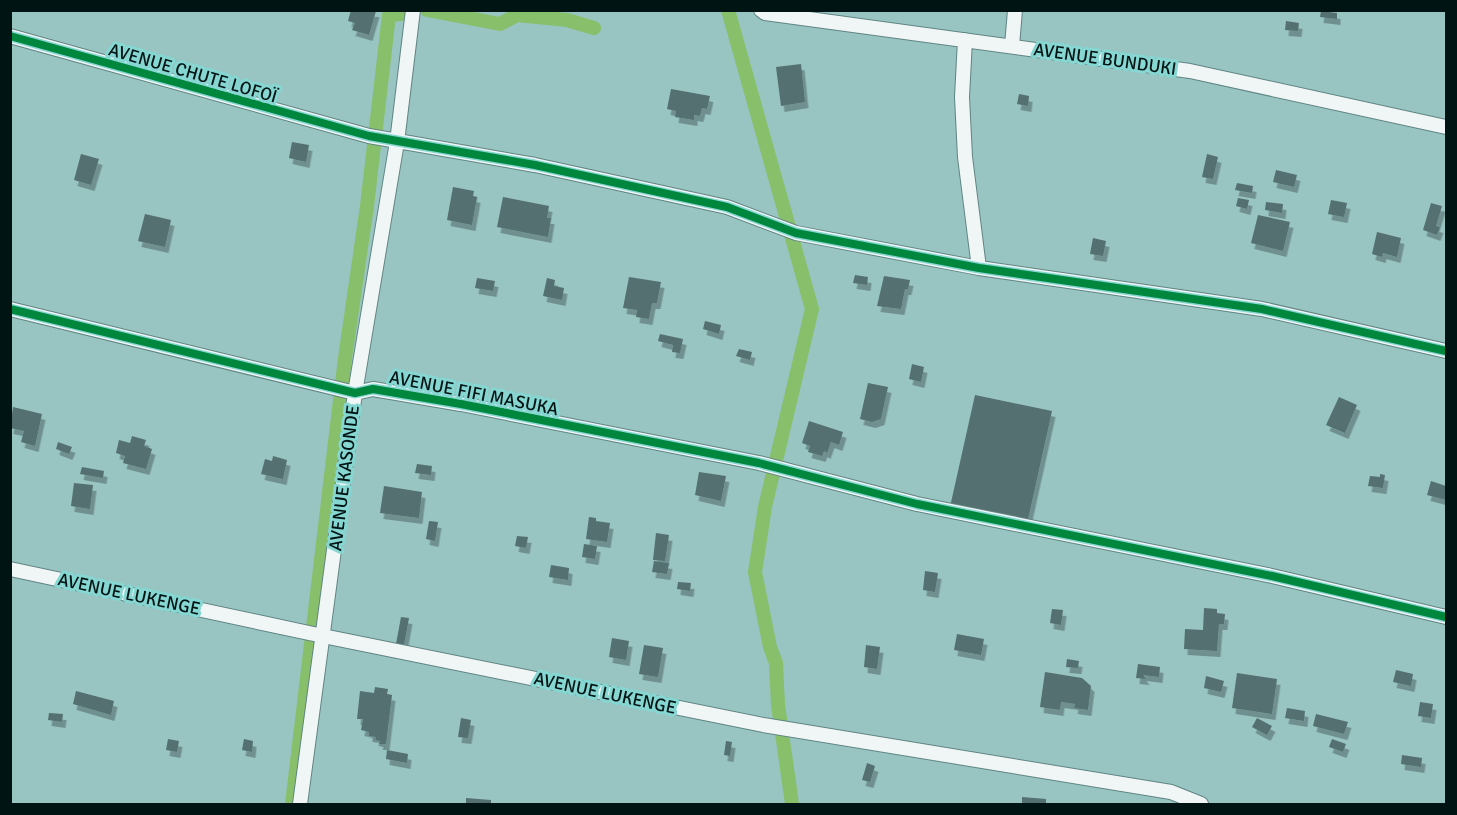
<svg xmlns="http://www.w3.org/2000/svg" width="1457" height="815" font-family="Signika,sans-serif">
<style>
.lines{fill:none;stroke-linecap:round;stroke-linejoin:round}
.canal{stroke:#88bf6b;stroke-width:14}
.building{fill:#547070;filter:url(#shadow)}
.street-casing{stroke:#608583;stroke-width:16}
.street{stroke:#f0f6f6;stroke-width:14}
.cycleway-casing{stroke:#86d6d2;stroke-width:11}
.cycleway{stroke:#00873e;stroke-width:8}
.labels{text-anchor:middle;stroke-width:6;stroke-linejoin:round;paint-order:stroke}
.street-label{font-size:18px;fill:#001414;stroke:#86d6d2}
</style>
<defs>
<filter id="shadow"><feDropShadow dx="3.5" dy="6" stdDeviation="0" flood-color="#0004"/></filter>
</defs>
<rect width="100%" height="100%" fill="#98c4c2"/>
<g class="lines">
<path class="canal" d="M427,10L500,24L517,15L567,20L594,28
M728,10L812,309L765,507L755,572L770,647L776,663L778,705L792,804
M292,804L345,358L367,206L389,15L401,14L402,10"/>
</g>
<path class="building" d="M351,10L376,11L369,35L352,30L355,23L348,21Z
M1321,11L1337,13V19L1320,17Z
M1286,21L1299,23L1298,31L1285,30Z
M801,64L805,102L781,106L776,67Z
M671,89L710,96L707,109L702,108L700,116L694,115V120L675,117L676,111L667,109Z
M1019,94L1029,96L1028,106L1017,104Z
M292,142L309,145L306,162L289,158Z
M81,154L99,159L91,185L74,180Z
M1207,154L1218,157L1213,179L1202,177Z
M1276,170L1297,175L1294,187L1273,182Z
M1237,183L1253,186L1252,193L1235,190Z
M453,187L474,191L473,196L477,197L472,225L447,220Z
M503,197L549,206L547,218H551L548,237L497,227Z
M1238,198L1249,200L1247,209L1236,206Z
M1331,200L1347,203L1344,217L1328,214Z
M1266,202L1283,204L1282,213L1265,210Z
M1431,203L1442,206L1436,226L1440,227L1437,235L1423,230Z
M145,214L171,220L165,247L138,241Z
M1258,215L1290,222L1283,251L1251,243Z
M1377,232L1401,238L1397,257L1383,253L1382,257L1372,254Z
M1093,238L1106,241L1103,256L1090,254Z
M855,275L868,277L867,285L853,283Z
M884,276L910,280L908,289H905L901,309L877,306Z
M629,277L661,282L657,303H652L649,319L636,317L637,310L623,308Z
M477,278L495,281L493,291L475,288Z
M547,278L555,280L554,286L564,288L562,300L543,296Z
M705,321L721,325L719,334L703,329Z
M660,334L683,339L680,353L672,352L673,345L658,341Z
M739,349L752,352L750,360L736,356Z
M912,364L924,367L921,382L909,379Z
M868,383L888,387L881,419L872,422L860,419Z
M975,395L1052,411L1027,524L950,507Z
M1339,397L1357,405L1345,433L1326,425Z
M13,407L42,414L35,446L21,442L24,431L10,428Z
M809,421L843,432L839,445L831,442L827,453L824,451L822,456L808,452L810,446L802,443Z
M132,436L146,440L144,446L152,449L146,469L123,463L125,456L116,453L119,440L130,443Z
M58,442L72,447L69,454L56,449Z
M273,456L287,460L283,479L261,474L265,459L272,461Z
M417,464L432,466L431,475L415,473Z
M82,467L104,471L103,478L80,474Z
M699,472L726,476L721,501L695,495Z
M1380,474L1385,475L1383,488L1368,486L1370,476L1380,477Z
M1431,481L1446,486V500L1427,495Z
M74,483L93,485L90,509L71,506Z
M384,486L422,492L419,518L380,513Z
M589,517L596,518V521L610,523L607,542L586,539Z
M429,521L438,522L435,541L426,539Z
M656,533L669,535L665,561L653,560Z
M517,536L528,537L526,548L515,546Z
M584,544L597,546L595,559L582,557Z
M654,561L669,563L667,574L652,572Z
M551,565L569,568L568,580L549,577Z
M925,571L938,573L935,592L923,590Z
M678,582L691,583L690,591L677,589Z
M1204,608L1217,609V613L1225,614L1224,624H1219L1217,651L1184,649L1185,629L1203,630Z
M1052,609L1063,610L1061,625L1050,623Z
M401,617L409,618L404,645L396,644Z
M957,634L984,639L981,655L954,650Z
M612,638L629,641L626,660L609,657Z
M644,645L663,648L658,677L639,674Z
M866,645L880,647L877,669L864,667Z
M1067,659L1079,661L1078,668L1066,667Z
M1138,664L1160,667L1159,677L1143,675L1146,679L1136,678Z
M1396,670L1413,674L1411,686L1393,682Z
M1045,672L1082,678L1091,686L1088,710L1074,708L1075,704L1061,702L1060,710L1040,707Z
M1237,673L1277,679L1272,714L1232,708Z
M1206,676L1224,681L1221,692L1204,688Z
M375,687L388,689L387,694L392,695L386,744H379L380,741L375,740L376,737L369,736V732L361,730L363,719H357L360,691L374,693Z
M76,691L114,701L111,715L73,704Z
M1420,702L1433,704L1431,718L1418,716Z
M1287,708L1305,711L1304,721L1285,718Z
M49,713L63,714L62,722L48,720Z
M1316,714L1348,722L1344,734L1313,726Z
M461,718L471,720L468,738L458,737Z
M1257,718L1272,726L1267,735L1252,727Z
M168,739L179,741L177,752L166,750Z
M244,739L253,741L252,752L242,750Z
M1332,739L1346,744L1343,752L1329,747Z
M726,741L732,742L730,756L724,755Z
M387,750L408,754L407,763L386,759Z
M1402,755L1422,758L1421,767L1401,764Z
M867,763L875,766L870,782L862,780Z
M1022,797L1046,799V804H1022Z
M466,798L491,800V804H466Z"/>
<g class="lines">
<defs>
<path id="street" d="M761,10L765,13L1190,71L1446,127
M10,36L369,136L535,165L727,207L796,233L979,268L1262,309L1446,351
M965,40L962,97L965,157L979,268
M1012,46L1015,10
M10,309L355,393L373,389L461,404L759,463L917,504L1272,576L1446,617
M10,569L323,636L763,725L1171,792L1201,804
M300,804L355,393L397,142L413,10"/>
</defs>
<use href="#street" class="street-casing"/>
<use href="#street" class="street"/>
<defs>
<path id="cycleway" d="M10,36L369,136L535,165L727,207L796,233L979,268L1262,309L1446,351
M10,309L355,393L373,389L461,404L759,463L917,504L1272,576L1446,617"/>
</defs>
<use href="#cycleway" class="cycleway-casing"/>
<use href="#cycleway" class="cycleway"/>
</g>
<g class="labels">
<g class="street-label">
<text transform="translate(1105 59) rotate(8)" y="6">AVENUE BUNDUKI</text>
<text transform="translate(193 73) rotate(16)" y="6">AVENUE CHUTE LOFOÏ</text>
<text transform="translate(474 393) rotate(11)" y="6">AVENUE FIFI MASUKA</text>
<text transform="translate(344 478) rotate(-83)" y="6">AVENUE KASONDE</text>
<text transform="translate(129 594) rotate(12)" y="6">AVENUE LUKENGE</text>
<text transform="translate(605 693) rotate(12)" y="6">AVENUE LUKENGE</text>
</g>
</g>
<rect width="1457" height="815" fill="none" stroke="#001414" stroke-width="24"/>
</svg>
